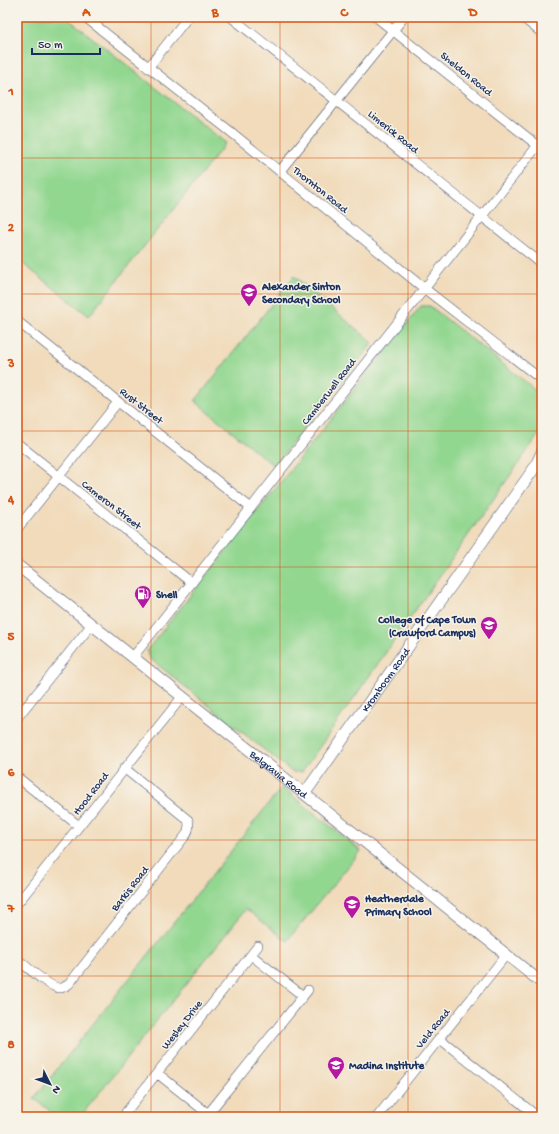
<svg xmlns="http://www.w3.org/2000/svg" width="559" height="1134" font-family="'Gochi Hand',sans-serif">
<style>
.green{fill:#92d790;stroke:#568377}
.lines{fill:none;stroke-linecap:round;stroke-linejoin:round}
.minor-casing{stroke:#3b496c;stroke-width:10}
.tertiary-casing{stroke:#3b496c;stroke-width:12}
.minor{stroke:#fff;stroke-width:9}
.tertiary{stroke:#fff;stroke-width:11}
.grid{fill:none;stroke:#d45514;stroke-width:1;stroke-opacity:0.55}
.labels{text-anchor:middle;stroke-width:3;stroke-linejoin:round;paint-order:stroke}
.street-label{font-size:11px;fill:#1b2f5e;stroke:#f7f3e8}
.poi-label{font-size:11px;font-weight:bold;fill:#1b2f5e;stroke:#f7f3e8;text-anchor:start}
.neatline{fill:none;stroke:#d45514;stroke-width:1.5}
.grid-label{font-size:13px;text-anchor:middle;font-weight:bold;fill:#d45514}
</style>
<rect width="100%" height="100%" fill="#f7f3e8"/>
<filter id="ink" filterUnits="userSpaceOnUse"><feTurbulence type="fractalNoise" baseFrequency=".025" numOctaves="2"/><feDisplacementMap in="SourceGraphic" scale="8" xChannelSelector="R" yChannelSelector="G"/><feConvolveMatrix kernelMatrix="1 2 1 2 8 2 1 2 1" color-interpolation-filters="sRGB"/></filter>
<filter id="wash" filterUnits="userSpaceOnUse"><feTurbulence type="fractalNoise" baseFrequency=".012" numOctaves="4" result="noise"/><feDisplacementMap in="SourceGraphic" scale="16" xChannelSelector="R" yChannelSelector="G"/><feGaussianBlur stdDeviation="0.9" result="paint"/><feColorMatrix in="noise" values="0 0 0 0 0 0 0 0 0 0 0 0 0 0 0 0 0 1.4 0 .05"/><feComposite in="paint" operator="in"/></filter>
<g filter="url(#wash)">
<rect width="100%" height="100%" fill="#f1dbbb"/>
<path class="green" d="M17,17H66L226,143L89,316L17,259Z
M294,276L373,343L274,466L195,401Z
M421,306H430L542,395V430L302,772H292L148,657L147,650Z
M282,787L361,851L287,941L246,909L80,1117H57L34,1098Z"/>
</g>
<g filter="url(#ink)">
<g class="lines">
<defs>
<path id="minor" d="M85,17L231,132L425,289L542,380
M231,17L542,264
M376,17L542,149
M522,17L542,33
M148,68L188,17
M280,171L404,17
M17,321L251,508
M17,443L192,583
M17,529L118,402
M133,657L542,140
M17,718L92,624
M17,777L79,826
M17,904L182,697
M251,955L303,996
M17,959C25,965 51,989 60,988C63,988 66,986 69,984L186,835C189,830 190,826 188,820L124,768
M439,1038L538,1117
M157,1073L212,1117
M208,1114L308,990
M125,1117L126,1112L258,946
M377,1117L506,955"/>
<g id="tertiary">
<path id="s1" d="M17,565L542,983"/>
<path id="s2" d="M305,793L535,467L542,452"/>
</g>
</defs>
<use href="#minor" class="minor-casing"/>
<use href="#tertiary" class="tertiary-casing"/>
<use href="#minor" class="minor"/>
<use href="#tertiary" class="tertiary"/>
</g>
</g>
<path class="grid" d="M151,17V1117M280,17V1117M408,17V1117M17,158H542M17,294H542M17,431H542M17,567H542M17,703H542M17,840H542M17,976H542"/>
<defs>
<symbol id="school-pin" viewBox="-11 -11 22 30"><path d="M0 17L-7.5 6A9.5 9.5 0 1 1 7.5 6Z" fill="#b5179e" stroke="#f7f3e8"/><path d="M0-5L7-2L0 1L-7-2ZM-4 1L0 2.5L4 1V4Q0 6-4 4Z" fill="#fff"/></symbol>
<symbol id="fuel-pin" viewBox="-11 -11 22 30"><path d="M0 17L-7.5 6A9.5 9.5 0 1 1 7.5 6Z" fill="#b5179e" stroke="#f7f3e8"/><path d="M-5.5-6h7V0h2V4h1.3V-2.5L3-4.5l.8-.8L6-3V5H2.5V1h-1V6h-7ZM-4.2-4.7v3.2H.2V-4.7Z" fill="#fff"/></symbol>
<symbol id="university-pin" viewBox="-11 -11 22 30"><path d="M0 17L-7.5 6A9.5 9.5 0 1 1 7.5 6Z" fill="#b5179e" stroke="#f7f3e8"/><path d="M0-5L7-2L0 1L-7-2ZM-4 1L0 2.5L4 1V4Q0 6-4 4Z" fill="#fff"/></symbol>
</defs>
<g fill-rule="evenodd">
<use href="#school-pin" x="239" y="282" width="20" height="27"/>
<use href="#fuel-pin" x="133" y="584" width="20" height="27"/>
<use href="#university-pin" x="479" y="615" width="20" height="27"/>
<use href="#school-pin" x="342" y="894" width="20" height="27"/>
<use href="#university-pin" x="326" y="1055" width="20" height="27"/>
</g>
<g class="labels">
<g class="street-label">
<text transform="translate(467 73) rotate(39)" y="4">Sheldon Road</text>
<text transform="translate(394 131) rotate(39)" y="4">Limerick Road</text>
<text transform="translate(321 189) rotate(39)" y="4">Thornton Road</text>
<text transform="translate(328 391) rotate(-52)" y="4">Camberwell Road</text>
<text transform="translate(142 405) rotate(38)" y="4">Rust Street</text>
<text transform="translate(112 504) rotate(38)" y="4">Cameron Street</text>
<text dy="4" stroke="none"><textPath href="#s2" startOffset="139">Kromboom Road</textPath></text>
<text dy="4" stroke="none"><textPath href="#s1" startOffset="335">Belgravia Road</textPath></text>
<text transform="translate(90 793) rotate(-52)" y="4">Hood Road</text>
<text transform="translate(129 888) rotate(-52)" y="4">Barkis Road</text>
<text transform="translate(181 1024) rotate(-52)" y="4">Wesley Drive</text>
<text transform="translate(432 1028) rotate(-51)" y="4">Veld Road</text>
</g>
<g class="poi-label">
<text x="262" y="290">Alexander Sinton<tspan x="262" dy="13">Secondary School</tspan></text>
<text x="156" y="598">Shell</text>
<text x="476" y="623" text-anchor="end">College of Cape Town<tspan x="476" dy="13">(Crawford Campus)</tspan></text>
<text x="365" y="902">Heatherdale<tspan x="365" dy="13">Primary School</tspan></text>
<text x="349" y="1069">Madina Institute</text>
</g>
</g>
<rect width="559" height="1134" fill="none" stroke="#f7f3e8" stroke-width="44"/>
<g transform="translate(50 1084) rotate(132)" stroke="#f7f3e8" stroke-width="3" paint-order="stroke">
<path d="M0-3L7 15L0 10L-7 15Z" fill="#1b2f5e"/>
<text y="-6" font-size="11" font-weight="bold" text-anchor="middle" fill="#1b2f5e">N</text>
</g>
<path d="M32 48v6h68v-6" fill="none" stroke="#1b2f5e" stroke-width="2"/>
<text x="38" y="48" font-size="12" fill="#1b2f5e" stroke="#f7f3e8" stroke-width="3" paint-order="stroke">50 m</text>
<rect x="22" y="22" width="515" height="1090" class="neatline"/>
<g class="grid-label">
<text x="86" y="16">A</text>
<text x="215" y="16">B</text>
<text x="344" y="16">C</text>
<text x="473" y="16">D</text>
<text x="11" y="95">1</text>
<text x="11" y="231">2</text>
<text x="11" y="367">3</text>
<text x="11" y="503">4</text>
<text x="11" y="640">5</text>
<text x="11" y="776">6</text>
<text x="11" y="912">7</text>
<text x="11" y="1048">8</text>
</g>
</svg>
